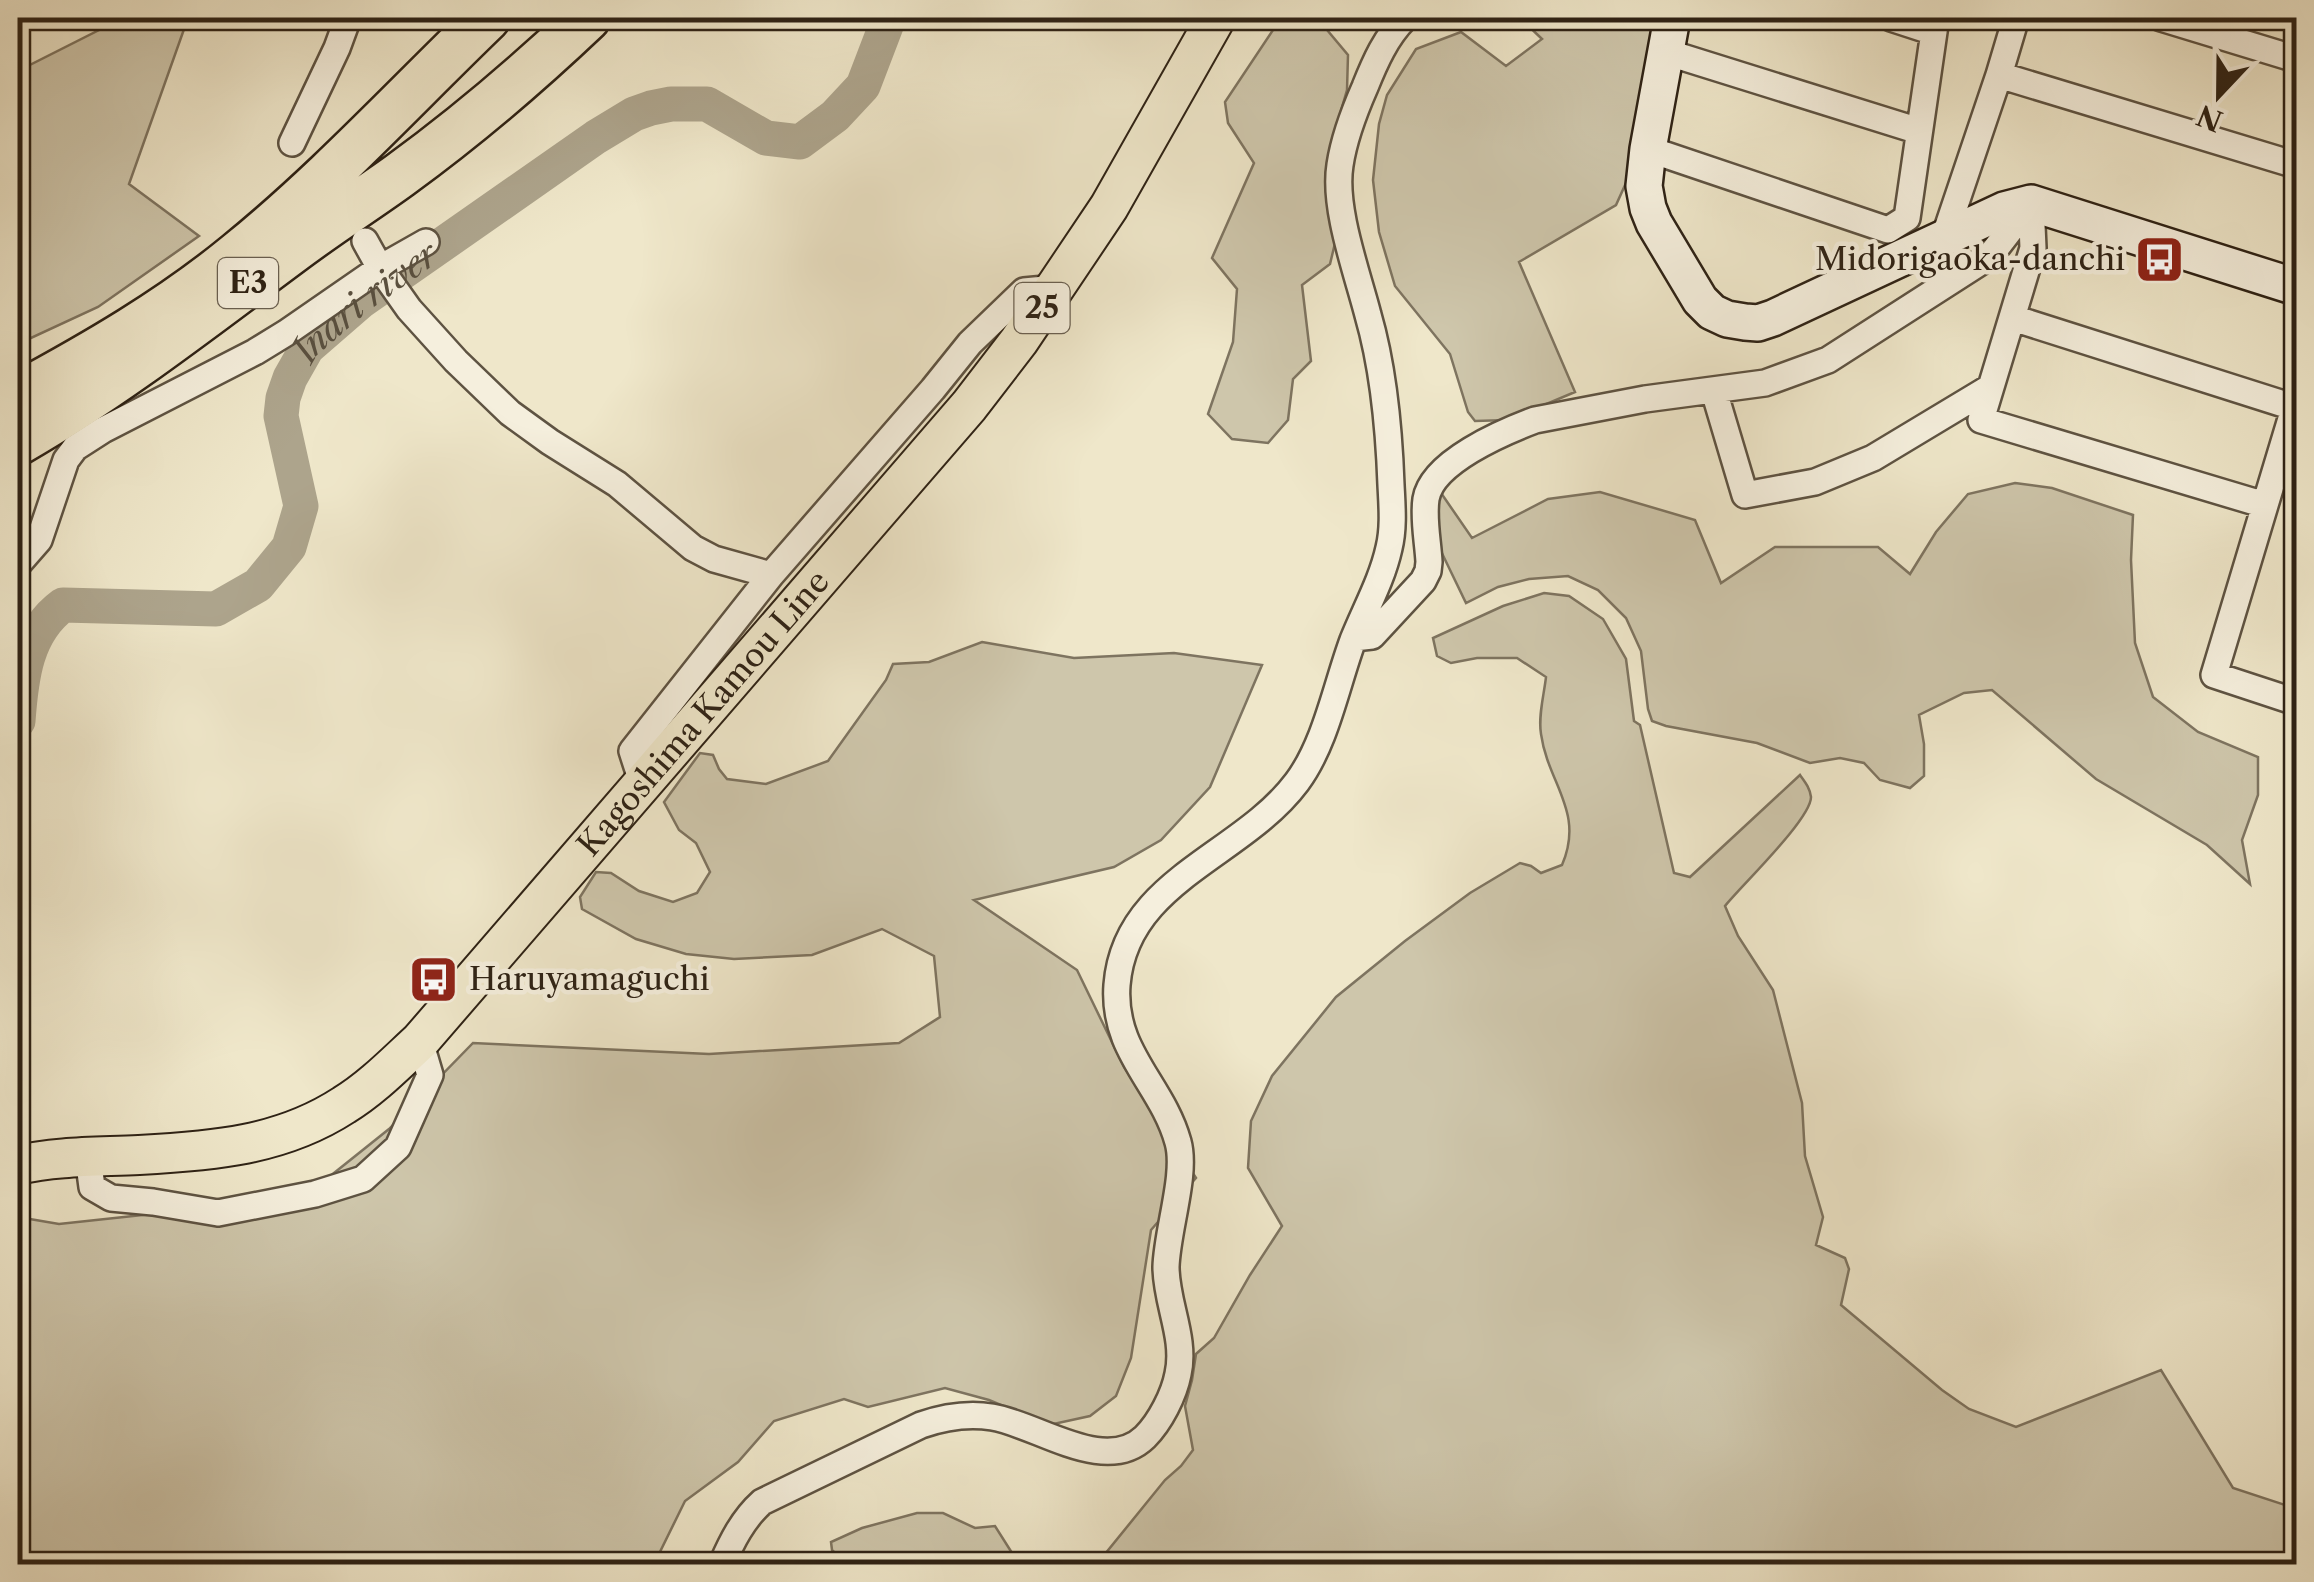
<svg xmlns="http://www.w3.org/2000/svg" width="2314" height="1582" font-family="'Libre Caslon Text',serif">
<style>
.green{fill:#cec6ab;stroke:#7e7460;stroke-width:2.5}
.lines{fill:none;stroke-linecap:round;stroke-linejoin:round}
.river{stroke:#ada48c;stroke-width:35}
.street-casing{stroke:#5e5342;stroke-width:30}
.secondary-casing{stroke:#2e2215;stroke-width:40}
.primary-casing{stroke:#2e2215;stroke-width:42}
.highway-casing{stroke:#2e2215;stroke-width:50}
.street{stroke:#f5efdd;stroke-width:25}
.secondary{stroke:#f5efdd;stroke-width:35}
.primary{stroke:#efe7ca;stroke-width:38}
.highway{stroke:#efe7ca;stroke-width:45}
.labels{text-anchor:middle;stroke-width:9;stroke-linejoin:round;paint-order:stroke}
.shield{fill:#f5efdd;stroke:#6a6051;stroke-width:2.5}
.shield-label{font-size:30px;font-weight:bold;fill:#2e2215}
.poi-label{font-size:32px;fill:#2e2215;stroke:#f5efdd;text-anchor:end}
.street-label{font-size:32px;fill:#2e2215;stroke:#f5efdd}
.water-label{font-size:35px;font-style:italic;fill:#5a503f;stroke:#f5efdd}
</style>
<rect width="100%" height="100%" fill="#efe7ca"/>
<filter id="stains"><feTurbulence type="fractalNoise" baseFrequency=".002" numOctaves="4"/><feColorMatrix values="0 0 0 0 .2 0 0 0 0 .09 0 0 0 0 .02 0 0 0 .5 -.17"/></filter>
<radialGradient id="worn" r=".72"><stop offset=".6" stop-color="#630" stop-opacity="0"/><stop offset="1" stop-color="#630" stop-opacity=".3"/></radialGradient>
<path class="green" d="M123,18H188L129,184L199,236L98,307L18,344V71Z
M1281,18H1317L1348,55L1347,90L1332,142L1336,239L1330,264L1302,285L1311,361L1293,379L1288,420L1268,443L1232,439L1208,414L1233,342L1237,289L1212,258L1254,163L1228,123L1225,102Z
M1520,18H1660L1630,174L1616,205L1519,262L1575,392L1508,420L1475,421L1468,412L1450,354L1395,286L1379,232L1373,180L1379,124L1387,95L1416,49L1461,32L1506,66L1542,39Z
M2015,483L2052,488L2133,515L2131,560L2135,643L2153,697L2198,732L2258,757V795L2242,840L2250,884L2207,845L2096,779L1992,690L1964,693L1919,715L1924,744V776L1910,788L1880,780L1864,763L1840,758L1810,763L1757,743L1666,726L1652,721L1648,709L1641,651L1626,618L1598,590L1568,576L1529,579L1498,587L1466,603L1437,543L1436,492L1439,490L1472,538L1548,499L1600,492L1695,520L1721,583L1775,547H1878L1910,574L1936,532L1968,494Z
M1544,593L1569,596L1603,619L1626,659L1634,721L1640,725L1674,873L1690,877L1800,775C1805,782 1810,788 1811,797C1811,819 1742,885 1725,906L1738,936L1773,990L1802,1103L1805,1156L1823,1217L1816,1245L1845,1258L1849,1269L1841,1305L1942,1390L1969,1409L2016,1427L2161,1370L2233,1488L2291,1507L2286,1564H1099L1101,1559L1165,1480L1181,1466L1193,1450L1185,1406L1192,1380L1196,1354L1214,1338L1250,1275L1282,1226L1248,1168L1251,1121L1272,1076L1336,997L1405,941L1470,893L1520,863L1531,866L1541,873L1562,865C1585,812 1548,784 1541,734C1538,716 1544,695 1546,677L1517,658H1477L1451,663L1437,656L1433,638L1503,606Z
M982,642L1074,658L1174,653L1262,665L1210,787L1161,840L1114,867L974,900L1077,970L1124,1067L1196,1178L1151,1230L1131,1358L1116,1396L1090,1416L1049,1425L989,1400L945,1388L868,1407L844,1399L774,1421L738,1462L685,1501L654,1564H18V1217L59,1224L189,1210L319,1185L389,1129L473,1043L709,1054L899,1043L940,1017L934,956L882,929L812,955L734,959L686,954L636,939L582,909L580,897L596,872L611,873L639,891L673,902L697,893L710,872L696,843L679,830L664,802L700,753L713,755L719,769L727,779L766,784L828,761L886,680L893,664L929,662Z
M917,1513H943L975,1528L995,1526L1019,1564H846L832,1550L831,1542L862,1528Z"/>
<g class="lines">
<path class="river" id="s1" d="M18,721C21,678 26,632 63,605L216,609L258,585L289,547L301,506L281,416L283,398L290,378L307,348L360,302L596,137L634,114L651,108L671,104H707L766,138L800,142L835,116L863,86L889,18"/>
<defs>
<path id="street" d="M1891,18L1934,32
M2161,18L2296,59
M1666,52L1919,131
M1999,75L2296,165
M292,143L337,48L348,18
M1648,149L1888,230L1907,218L1936,18
M2031,203L2033,248L1981,420L2265,505
M1944,238L1999,75L2016,18
M365,241L380,268L409,309L456,361L510,413L550,442L617,484L693,548L714,559L771,575L632,751L642,782
M2013,318L2296,408
M1714,391L1745,495L1815,482L1873,458L1991,387
M2296,402L2214,675L2296,702
M18,564L39,540L66,460L75,448L103,430L255,352L286,333L380,268L426,242
M771,575L933,389L970,343L1024,291L1056,288
M1354,638L1372,636L1423,581L1428,571L1429,562C1428,542 1423,519 1426,499C1432,462 1503,432 1535,420L1645,399L1765,383L1828,360L1990,256L2031,203
M88,1157L92,1187L111,1198L153,1202L218,1213L315,1194L363,1179L398,1147L430,1075L420,1041
M722,1564C732,1541 743,1519 762,1502L921,1425C944,1417 967,1413 992,1417C1037,1424 1105,1476 1145,1437C1160,1422 1174,1395 1178,1374C1186,1338 1166,1303 1166,1267C1167,1230 1187,1174 1178,1142C1162,1084 1112,1052 1117,985C1125,880 1241,857 1297,782C1326,743 1336,686 1353,640C1365,610 1382,580 1389,548C1394,528 1392,505 1391,485C1389,428 1384,370 1368,315C1357,272 1333,208 1340,165C1344,138 1354,112 1365,87C1375,62 1386,37 1405,18"/>
<path id="secondary" d="M1672,18L1648,149L1644,186L1648,208L1654,223L1700,300L1712,312L1727,319L1745,322L1758,323L1773,318L2004,210L2031,203L2296,287"/>
<g id="primary">
<path id="s2" d="M18,1165C56,1156 99,1157 139,1155C212,1151 281,1146 344,1105C372,1088 396,1063 420,1041L969,406L1019,341L1109,207L1216,18"/>
</g>
<path id="highway" d="M18,395C94,354 170,310 237,255C326,183 405,97 487,18
M18,442C117,385 208,313 300,245C332,221 367,199 400,175C466,127 528,74 587,18"/>
</defs>
<use href="#street" class="street-casing"/>
<use href="#secondary" class="secondary-casing"/>
<use href="#primary" class="primary-casing"/>
<use href="#highway" class="highway-casing"/>
<use href="#street" class="street"/>
<use href="#secondary" class="secondary"/>
<use href="#primary" class="primary"/>
<use href="#highway" class="highway"/>
</g>
<defs>
<symbol id="bus-square" viewBox="-11 -11 22 22"><rect x="-9" y="-9" width="18" height="18" rx="4" fill="#8f2418" stroke="#f5efdd"/><path d="M-5-6H5V4H4V6H2V4H-2V6H-4V4H-5ZM-3.5-4V0h7V-4ZM-3.5 1.2v1.5H-2V1.2ZM2 1.2v1.5H3.5V1.2Z" fill="#fff"/></symbol>
</defs>
<g fill-rule="evenodd">
<use href="#bus-square" x="2132" y="232" width="55" height="55"/>
<use href="#bus-square" x="406" y="952" width="55" height="55"/>
</g>
<g class="labels">
<g class="shield">
<rect x="218" y="258" width="60" height="50" rx="8"/>
<rect x="1014.5" y="283" width="55" height="50" rx="8"/>
</g>
<g class="shield-label">
<text x="248" y="293">E3</text>
<text x="1042" y="318">25</text>
</g>
<g class="poi-label">
<text x="2125" y="270">Midorigaoka-danchi</text>
<text x="469" y="990" text-anchor="start">Haruyamaguchi</text>
</g>
<g class="street-label">
<text dy="11" stroke="none"><textPath href="#s2" startOffset="868">Kagoshima Kamou Line</textPath></text>
</g>
<g class="water-label">
<text dy="12" stroke="none"><textPath href="#s1" startOffset="662">Inari river</textPath></text>
</g>
</g>
<rect width="2314" height="1582" fill="none" stroke="#efe7ca" stroke-width="60"/>
<rect x="20" y="20" width="2274" height="1542" fill="none" stroke="#2e2215" stroke-width="5"/>
<rect x="30" y="30" width="2254" height="1522" fill="none" stroke="#2e2215" stroke-width="2.5"/>
<g transform="translate(2219 95) rotate(202)" stroke="#f5efdd" stroke-width="8" paint-order="stroke">
<path d="M0-8L18 38L0 25L-18 38Z" fill="#2e2215"/>
<text y="-15" font-size="28" font-weight="bold" text-anchor="middle" fill="#2e2215">N</text>
</g>
<rect width="100%" height="100%" filter="url(#stains)"/>
<rect width="100%" height="100%" fill="url(#worn)"/>
</svg>
